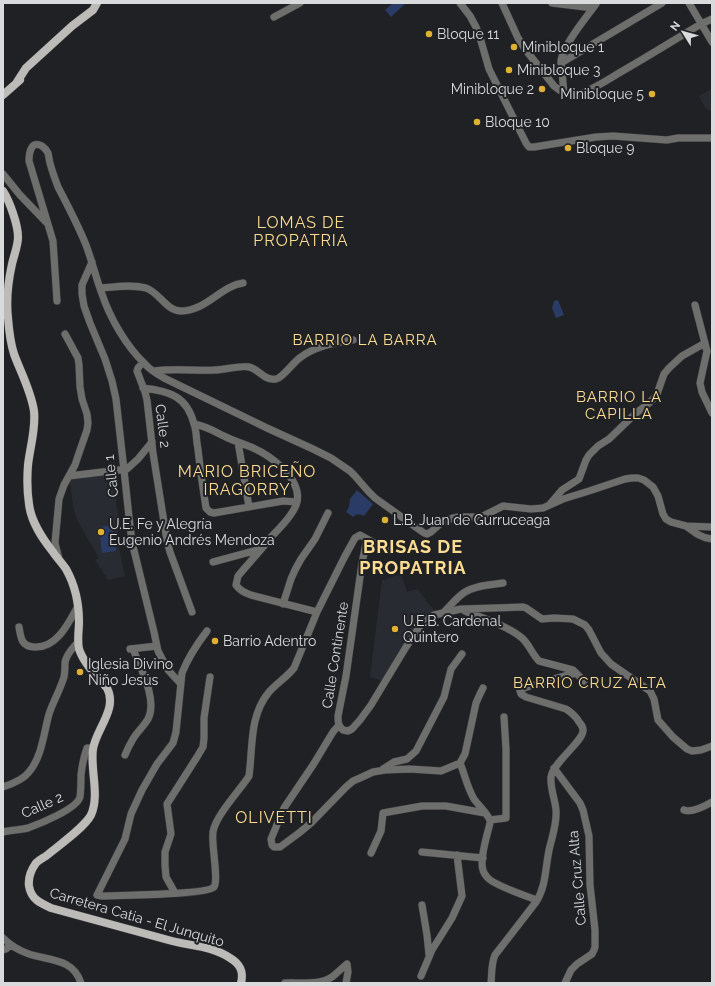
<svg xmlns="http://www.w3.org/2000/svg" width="715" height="986" font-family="Raleway,sans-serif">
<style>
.built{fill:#282c32}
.green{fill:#2a3c65}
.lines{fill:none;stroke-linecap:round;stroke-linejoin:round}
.minor-casing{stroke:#3a3b3e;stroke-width:8}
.major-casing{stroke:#3a3b3e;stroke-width:9}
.minor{stroke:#6e6e6c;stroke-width:7}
.major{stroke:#bcbbb8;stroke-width:8}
.poi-dot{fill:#dfb033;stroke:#202124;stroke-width:1.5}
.labels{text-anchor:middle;stroke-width:4;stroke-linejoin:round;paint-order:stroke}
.poi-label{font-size:14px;fill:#d9dadc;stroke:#202124;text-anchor:start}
.street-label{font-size:14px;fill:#d9dadc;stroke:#202124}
.neighbourhood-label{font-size:15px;letter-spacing:1px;fill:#fcdc91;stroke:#202124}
.quarter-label{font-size:16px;letter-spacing:1px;fill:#fcdc91;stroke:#202124}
.district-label{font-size:18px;font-weight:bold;letter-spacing:1px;fill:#fcdc91;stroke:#202124}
</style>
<rect width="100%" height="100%" fill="#202124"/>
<path class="built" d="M712,89V111L706,109L699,96Z
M109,474L110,486H114L118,515V536L119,548L125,576L108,580L95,560L99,558L78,522L74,511L70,483V478Z
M401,574L407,592L418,589L427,602L435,611L429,614L383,681L370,677L382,580Z"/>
<path class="green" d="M393,3H406L391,17L385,10Z
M558,300L564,315L556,318L552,308L554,301Z
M357,490L373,504L364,516C359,514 357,513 353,517L346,512L349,507L350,499Z
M113,525L116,551L102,553L99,527Z"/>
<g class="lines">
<defs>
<path id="minor" d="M460,3L470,16L476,27L481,41L489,69L526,143L529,147H534L596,137L613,136L667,140L678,138H712
M502,3L518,38L525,49L554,86C560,91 567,96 576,95C587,93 609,79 619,73C647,57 674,40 701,24L712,19
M552,3L593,8
M689,3L712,42
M274,17L300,3
M561,63L662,3
M564,93L561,61C563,45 586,18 596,4
M3,174L20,195L46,222
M92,262L82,285V294L84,306L90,323L105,359L112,381L116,399L124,470L129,517L132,542L154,632L158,651L168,670L180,683
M100,288C115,287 131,284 146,288C159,292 167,312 182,311C207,310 221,286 243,283
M57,301L53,241L29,161C29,153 31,140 42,146C45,148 47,151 48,153C49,156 49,160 50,163C52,171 55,179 58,187C68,206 78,225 86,245C92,261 96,278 102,294C110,318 126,346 145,364C150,370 157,374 164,378L267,428L313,449L331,458L350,471L355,476L368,491L375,498L424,533L427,534L431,532L441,523L453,518L459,517H481L503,506L531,509L543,508L563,499L589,491L625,479L632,478H638L644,480L653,487L658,496L663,514L666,519L671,522L686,526L712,527
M695,305L707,351L700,383L702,392L712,413
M143,362L138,368L137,371L145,392L147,400L153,453L167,541L170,552L192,612
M154,371C174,368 194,371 215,370C225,370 240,365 249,367C259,369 264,381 276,379C283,378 293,362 301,357C314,347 337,342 353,340
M143,388C169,391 187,396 194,424C197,432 196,441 198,449C200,469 203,488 206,508L210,512L214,513L283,501L297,502
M194,424C207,426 217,433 228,438C235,441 243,444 251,447C270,455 302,478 297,502C295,513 280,528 272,536C261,550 249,563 238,576L236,585C240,591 245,593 251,595L317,612
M238,442L249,507
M69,476L127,469L138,459L152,442
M550,504L562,490L579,479L586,460L589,455L598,446L609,439L635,414L649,403L654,398L657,394L664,374L669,368L682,356L705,343
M686,526C694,532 701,538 712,539
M367,539L362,563L346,676L338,716C338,722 338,726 343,730L348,731L352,729L360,720L371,705L406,647L422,623L427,619L434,615L461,609L523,607L526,608L542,619L554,618L573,619L585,625L589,630L601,653L611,664L650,691L654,699L658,720L673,737L687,749L692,751L701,750L712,746
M59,559L55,543L59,499L64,485L75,465L79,453L87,430L88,423L87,414L82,399L80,387L79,365L78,358L65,334
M213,562L261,549
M283,604L291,579L295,570L301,559L315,539L328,513
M465,611C482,618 508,626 522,638C529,644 532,654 539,661L573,670L584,681
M444,612C451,605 457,597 465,592C476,585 491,585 503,583
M19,627C21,638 21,646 34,647C57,649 69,622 78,606
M207,631C197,644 188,658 182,673L176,732L173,743L157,764L142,790L131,814L125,839L97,895L102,896C117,895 207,895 214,887C219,880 211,843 213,832C215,817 238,792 247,779L249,776C253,747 249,716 269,692C277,683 287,677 294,668L317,612L345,556L355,538L360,535L389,551
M130,649L157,646
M339,725L333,732L313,765L284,808L271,839L272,845L274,847H280L299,833L311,823L346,787L353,781L360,778L373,772L385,770L410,769L441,771L460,763
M125,755C127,750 130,744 133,739C137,732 144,726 148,719C158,700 140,667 133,649
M460,763C465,775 467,787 474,799C479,806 486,812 490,820V823C487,836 482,850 482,863C482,868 483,873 487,877C493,885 526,896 537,900
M460,763L465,754L476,703L480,694L483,688
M554,768L580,803L583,810L589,836L590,885L595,930V947L594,950L592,954L577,964L571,970L565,983
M383,769L394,762L407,759L416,751L444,697L451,669L462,654
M3,787C12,784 23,780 29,772C42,757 44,732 49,714C53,702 60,690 64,677C65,672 65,667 65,662C67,653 73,648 78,642
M684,810C691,813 705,806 712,802
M490,820L506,818V749L504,717
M3,832C11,830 20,830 28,828C39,824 77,809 80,797C81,790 81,782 81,775C82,766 84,756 87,748H93
M422,852L483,858
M371,853L381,831L383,813L422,806H446L485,813
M175,893L166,877L165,865V852L171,834L167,804L197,757L203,747L204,738V718L210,677
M422,905L427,935L429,955
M3,938C10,945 20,951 29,954C50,961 73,958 81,983
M3,950L6,949L11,945
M421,976L432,950L452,918L462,896L457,855
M285,983C299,982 318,986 332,977C337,973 342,968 347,964L348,972L346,983
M491,983C492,974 491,964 495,955L536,902C547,885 545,865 550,846C553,834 557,823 556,810C555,799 550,788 551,777C553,762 584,741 583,730C583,727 581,724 579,722C576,716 572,713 566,709L526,697L521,694L520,691C525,686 532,686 538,684C551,680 563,676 576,673"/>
<path id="major" d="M17,82L26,68L72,26L93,10L97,3
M3,95L20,80
M3,191C10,202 18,225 18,237C18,246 14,255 12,264C8,282 6,300 8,318C9,330 10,342 14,354C21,373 31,391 34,411C36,429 30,447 28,465C27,478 27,491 29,504C31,522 42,538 53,552C57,558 62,563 66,569C75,585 79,604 79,622C79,630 77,640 79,649C84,664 97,676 107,688C118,709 96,729 93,749C90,769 100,795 91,815C84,828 58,846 46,856C43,858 39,860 36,863C31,870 28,878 29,886C31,899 40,903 51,908C91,919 131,930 172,941C191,946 213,946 230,958C240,964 244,971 241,983"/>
</defs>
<use href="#minor" class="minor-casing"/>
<use href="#major" class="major-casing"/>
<use href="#minor" class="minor"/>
<use href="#major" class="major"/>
</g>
<g class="poi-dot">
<circle cx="429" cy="34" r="4"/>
<circle cx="514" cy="47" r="4"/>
<circle cx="509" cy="70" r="4"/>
<circle cx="542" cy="89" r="4"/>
<circle cx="652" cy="94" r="4"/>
<circle cx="477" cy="122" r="4"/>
<circle cx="568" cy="148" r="4"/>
<circle cx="385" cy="520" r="4"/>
<circle cx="101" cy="532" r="4"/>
<circle cx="395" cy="629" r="4"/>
<circle cx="215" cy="641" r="4"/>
<circle cx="80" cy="672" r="4"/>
</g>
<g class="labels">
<g class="poi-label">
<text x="437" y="39">Bloque 11</text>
<text x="522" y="52">Minibloque 1</text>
<text x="517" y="75">Minibloque 3</text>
<text x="534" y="94" text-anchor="end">Minibloque 2</text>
<text x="644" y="99" text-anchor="end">Minibloque 5</text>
<text x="485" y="127">Bloque 10</text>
<text x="576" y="153">Bloque 9</text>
<text x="393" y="525">L.B. Juan de Gurruceaga</text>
<text x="109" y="529">U.E. Fe y Alegría<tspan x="109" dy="16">Eugenio Andrés Mendoza</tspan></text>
<text x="403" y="626">U.E.B. Cardenal<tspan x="403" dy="16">Quintero</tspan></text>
<text x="223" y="646">Barrio Adentro</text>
<text x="88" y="669">Iglesia Divino<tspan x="88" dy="16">Niño Jesús</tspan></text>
</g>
<g class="street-label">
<text transform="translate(163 426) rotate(83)" y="5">Calle 2</text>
<text transform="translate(111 476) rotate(-96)" y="5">Calle 1</text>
<text transform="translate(335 655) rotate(-81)" y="5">Calle Continente</text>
<text transform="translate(42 805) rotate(-24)" y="5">Calle 2</text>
<text transform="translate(577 878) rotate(-95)" y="5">Calle Cruz Alta</text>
<text transform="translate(137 917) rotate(16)" y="5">Carretera Catia - El Junquito</text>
</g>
<g class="neighbourhood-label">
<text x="365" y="345">BARRIO LA BARRA</text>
<text x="619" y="402">BARRIO LA<tspan x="619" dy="17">CAPILLA</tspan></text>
<text x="590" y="688">BARRIO CRUZ ALTA</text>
</g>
<g class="quarter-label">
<text x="301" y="228">LOMAS DE<tspan x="301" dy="18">PROPATRIA</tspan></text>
<text x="247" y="477">MARIO BRICEÑO<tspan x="247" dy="18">IRAGORRY</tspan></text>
<text x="274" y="823">OLIVETTI</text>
</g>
<g class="district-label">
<text x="413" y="553">BRISAS DE<tspan x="413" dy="21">PROPATRIA</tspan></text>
</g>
</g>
<rect width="715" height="986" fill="none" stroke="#d9dadc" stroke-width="8"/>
<g transform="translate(683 32) rotate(307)" stroke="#202124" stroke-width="3" paint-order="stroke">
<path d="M0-3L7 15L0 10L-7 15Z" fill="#d9dadc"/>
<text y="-6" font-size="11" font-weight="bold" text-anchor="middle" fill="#d9dadc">N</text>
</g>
</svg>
